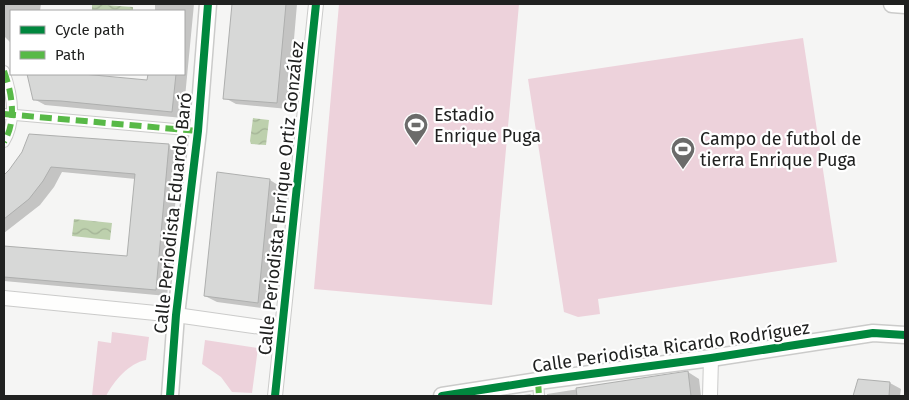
<svg xmlns="http://www.w3.org/2000/svg" width="909" height="400" font-family="'Fira Sans',sans-serif">
<style>
.green{fill:#edd2db}
.water{fill:url(#water-waves)}
.shadow{fill:#0003}
.building{fill:#d7d8d7;stroke:#aeafae}
.lines{fill:none;stroke-linecap:round;stroke-linejoin:round}
.pedestrian-casing{stroke:#cbcbca;stroke-width:12}
.minor-casing{stroke:#cbcbca;stroke-width:16}
.tertiary-casing{stroke:#cbcbca;stroke-width:19}
.pedestrian{stroke:#fefefd;stroke-width:10}
.minor{stroke:#fefefd;stroke-width:14}
.tertiary{stroke:#fefefd;stroke-width:16}
.quiet{stroke:#58b947;stroke-width:6;stroke-dasharray:12 6;stroke-linecap:butt}
.cycleway-casing{stroke:#fff;stroke-width:11}
.cycleway{stroke:#00873e;stroke-width:8}
.labels{text-anchor:middle;stroke-width:4.5;stroke-linejoin:round;paint-order:stroke}
.poi-label{font-size:18px;fill:#202120;stroke:#fff;text-anchor:start}
.street-label{font-size:18px;fill:#202120;stroke:#fff}
</style>
<defs>
<pattern id="water-waves" width="16" height="10" patternUnits="userSpaceOnUse" patternTransform="scale(1.25)"><rect width="16" height="10" fill="#bdd0ad"/><path d="M0 5q4-4 8 0t8 0" fill="none" stroke="#a2b295"/></pattern>
</defs>
<rect width="100%" height="100%" fill="#f5f5f4"/>
<path class="green" d="M339,4H519L492,305L314,289Z
M803,38L837,262L598,299L600,314L578,317L564,312L528,79Z
M112,332L149,337L146,360C129,363 114,381 106,396H92L98,341L111,343Z
M205,340L258,348L252,393L232,392L221,377L202,364Z"/>
<path class="water" d="M92,4L133,7V11H92Z
M253,118L269,120L266,145L251,144L250,141Z
M74,219L112,223L110,240L72,236Z"/>
<path class="shadow" d="M4,4H41L40,11H11V43L4,36Z
M155,4H194L183,118L45,105L34,99L28,74H71L148,81L149,74H184V11H155Z
M233,4H297L288,109L236,104L225,98Z
M29,135L169,145L180,151L167,296L4,281V247L128,257L136,179L62,172L54,187L40,205L4,233V177L10,171L23,153Z
M270,180L281,187L269,309L217,302L205,296Z
M688,372L699,379L701,396H547V394Z
M859,380L890,383L901,389L900,396H854Z
M530,394L533,396H517Z"/>
<path class="building" d="M232,4H286L277,103L223,99Z
M27,74H83L147,80L148,74H176L172,112L61,101L33,100Z
M29,134L169,144L156,290L4,277V246L127,256L135,174L51,167L43,181L29,199L4,219V175L9,170L22,152Z
M217,172L270,179L258,303L204,296Z
M688,371L691,396H577L576,388Z
M858,379L890,382L889,396H853Z"/>
<g class="lines">
<defs>
<path id="pedestrian" d="M4,71C12,93 17,121 4,142
M4,114L198,131
M538,381L539,396"/>
<path id="minor" d="M4,298L176,315L282,330
M275,396L316,4
M710,396L711,358"/>
<path id="tertiary" d="M892,4L905,5
M170,396L176,315L198,131L208,4
M442,396L538,381L711,358L873,333L905,335"/>
</defs>
<use href="#pedestrian" class="pedestrian-casing"/>
<use href="#minor" class="minor-casing"/>
<use href="#tertiary" class="tertiary-casing"/>
<use href="#pedestrian" class="pedestrian"/>
<use href="#minor" class="minor"/>
<use href="#tertiary" class="tertiary"/>
<path class="quiet" d="M4,71C12,93 17,121 4,142
M4,114L198,131
M538,381L539,396"/>
<defs>
<path id="cycleway" d="M170,396L176,315L198,131L208,4
M275,396L316,4
M442,396L538,381L711,358L873,333L905,335"/>
</defs>
<use href="#cycleway" class="cycleway-casing"/>
<use href="#cycleway" class="cycleway"/>
</g>
<defs>
<symbol id="stadium-pin" viewBox="-11 -11 22 30"><path d="M0 17L-7.5 6A9.5 9.5 0 1 1 7.5 6Z" fill="#6b6b6a" stroke="#fff"/><path d="M0-5a6.5 5 0 1 0 0 10a6.5 5 0 1 0 0-10ZM-3.5-1.8h7v3.6h-7Z" fill="#fff"/></symbol>
</defs>
<g fill-rule="evenodd">
<use href="#stadium-pin" x="402" y="111" width="28" height="38"/>
<use href="#stadium-pin" x="669" y="135" width="28" height="38"/>
</g>
<g class="labels">
<g class="poi-label">
<text x="434" y="121">Estadio<tspan x="434" dy="21">Enrique Puga</tspan></text>
<text x="700" y="145">Campo de futbol de<tspan x="700" dy="21">tierra Enrique Puga</tspan></text>
</g>
<g class="street-label">
<text transform="translate(281 198) rotate(-84)" y="6">Calle Periodista Enrique Ortiz González</text>
<text transform="translate(173 213) rotate(-84)" y="6">Calle Periodista Eduardo Baró</text>
<text transform="translate(671 347) rotate(-8)" y="6">Calle Periodista Ricardo Rodríguez</text>
</g>
</g>
<rect width="909" height="400" fill="none" stroke="#202120" stroke-width="10"/>
<rect x="10" y="10" width="175" height="65" fill="#ffffff" stroke="#a6a6a6"/>
<rect x="20" y="26" width="25" height="8" fill="#00873e" stroke="#a6a6a6"/>
<text x="55" y="35" font-size="15" fill="#202120">Cycle path</text>
<rect x="20" y="51" width="25" height="8" fill="#58b947" stroke="#a6a6a6"/>
<text x="55" y="60" font-size="15" fill="#202120">Path</text>
</svg>
